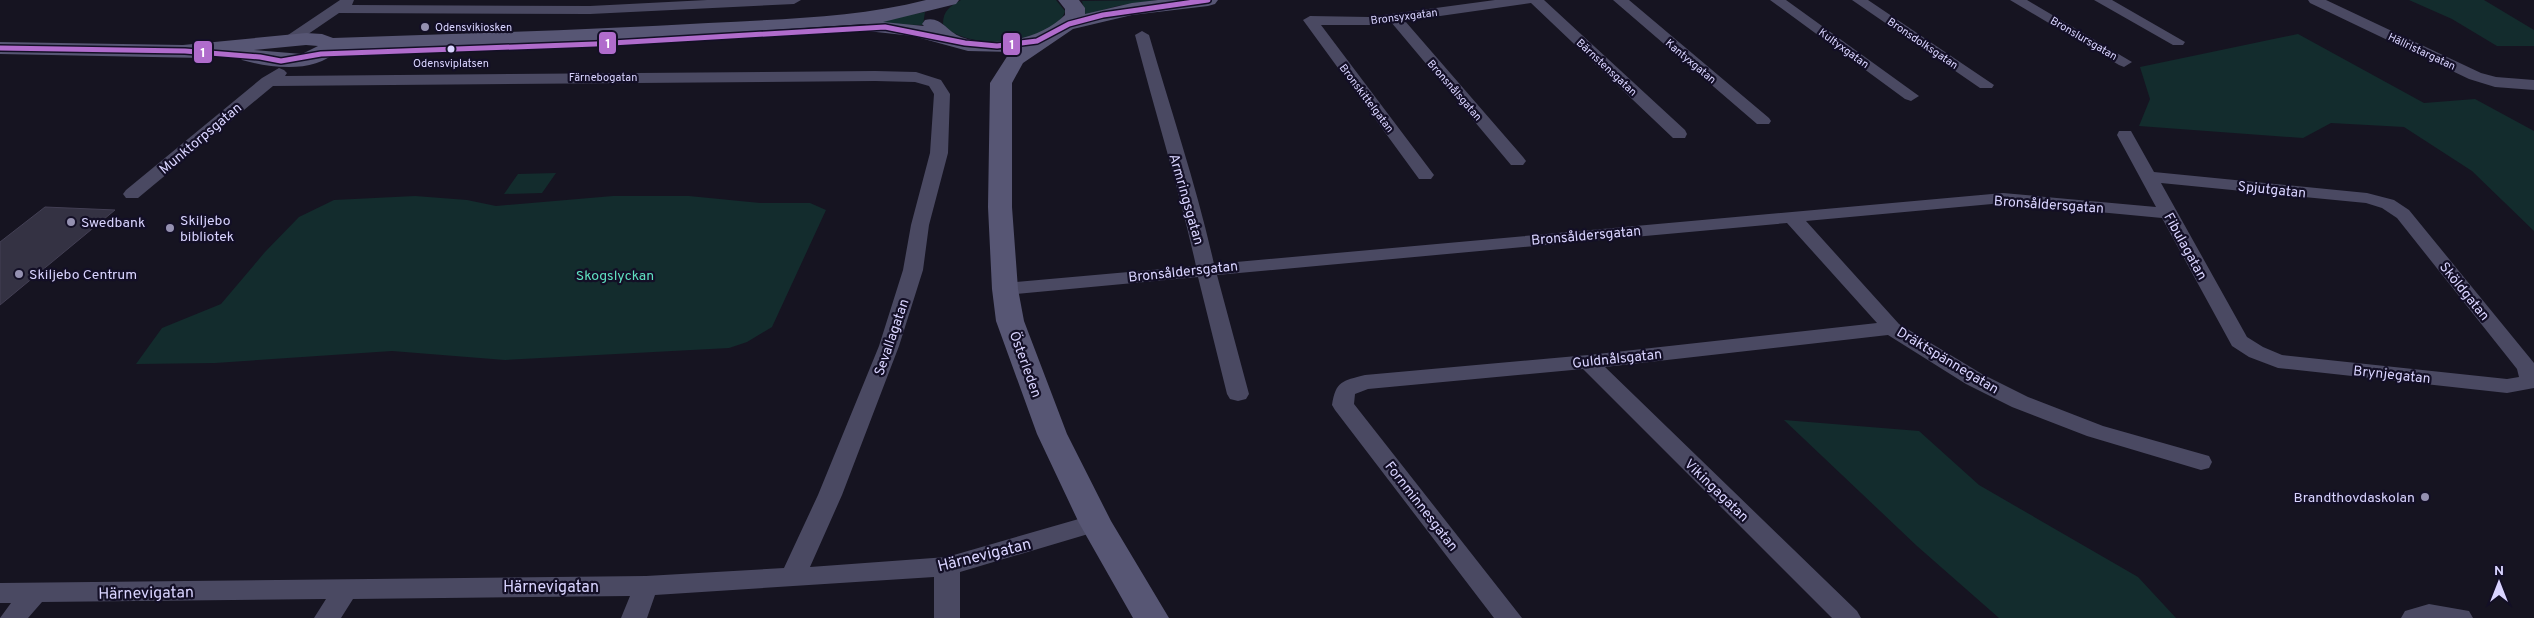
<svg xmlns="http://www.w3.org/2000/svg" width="2534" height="618" font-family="Overpass,sans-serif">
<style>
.green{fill:#132c2d}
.building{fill:#343243;stroke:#433f54}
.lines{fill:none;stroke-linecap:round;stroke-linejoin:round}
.minor{fill:#4a4962;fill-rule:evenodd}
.secondary{fill:#575674;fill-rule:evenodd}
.bus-1-casing{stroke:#130f26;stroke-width:8}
.bus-1{stroke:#b06ccc;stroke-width:5}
.poi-dot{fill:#9591b1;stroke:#130f26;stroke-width:2}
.bus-dot{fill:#d9d4ff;stroke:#130f26;stroke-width:2}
.labels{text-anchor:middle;stroke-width:4.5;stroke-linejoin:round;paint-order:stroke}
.far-street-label{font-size:11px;fill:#d9d4ff;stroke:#130f26}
.far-poi-label{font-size:11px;fill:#d9d4ff;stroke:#130f26;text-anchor:start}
.far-bus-label{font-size:11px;fill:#d9d4ff;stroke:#130f26}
.street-label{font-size:14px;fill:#d9d4ff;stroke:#130f26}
.poi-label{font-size:14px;fill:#d9d4ff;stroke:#130f26;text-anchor:start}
.park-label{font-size:14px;fill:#5fe0c0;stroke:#130f26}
.near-street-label{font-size:16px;fill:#d9d4ff;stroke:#130f26}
.line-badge{stroke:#130f26;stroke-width:2}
.badge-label{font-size:14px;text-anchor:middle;font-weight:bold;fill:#fff}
</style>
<rect width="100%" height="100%" fill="#161421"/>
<path class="green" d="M961,0H1056L1065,11C1055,47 965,52 943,24C943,11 950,6 961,0Z
M1157,0L1117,6L1085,15L1082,1Z
M2409,0H2484L2534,30V46H2497L2452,19Z
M925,12L923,25L857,24Z
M2298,34L2424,103L2475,99L2534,131V231L2472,171L2404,127L2331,123L2303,138L2139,126L2150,99L2140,67Z
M556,173L542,193L504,194L518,174Z
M415,196L467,200L496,206L613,196H689L760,203H810L826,210L772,327L747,342L729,348L505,360L392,351L215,363L136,364L162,328L221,304L265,252L299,217L334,200Z
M1784,420L1919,431L1979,485L2138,577L2176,618H1999L1917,546Z"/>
<path class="building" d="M45,207L115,210L0,305V242Z"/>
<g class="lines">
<path class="minor" d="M340,0H354L352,5L590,6L707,0H801L794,4L590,14L339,13L295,43H285L283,40L285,37Z
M1495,0H1544L1685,130L1687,134L1685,138H1673L1531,3L1405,21L1523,157L1526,161L1523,165H1511L1391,22L1369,25H1321L1434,175L1431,179H1419L1303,20L1310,16L1369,17Z
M1613,0H1629L1769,118L1771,121L1769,124H1757Z
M1770,0H1786L1919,96L1911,101L1905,99Z
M1852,0H1868L1994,85L1992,88H1980Z
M2010,0H2027L2132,62L2124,67L2119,65Z
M2094,0H2112L2185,42L2183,45H2173Z
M2308,0H2326L2481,73L2496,77L2534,80V90L2495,87L2469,79L2310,3Z
M1142,31L1149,35C1171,111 1197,187 1214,264L2003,193L2156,207L2117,135L2119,131H2131L2154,172L2367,193L2394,200L2409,210L2534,363V388L2507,393L2278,368L2249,357L2232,346L2162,218L2003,203L1806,221L1899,324L1982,374L2028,397L2103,426L2209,456L2212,462L2209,468L2201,470L2087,436L2012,407L1966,384L1888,335L1605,367L1857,611L1861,618H1832L1583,369L1368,389L1355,394L1354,404L1522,618H1494L1335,410L1332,405C1336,381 1342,381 1365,375L1588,355L1877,323L1787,223L1217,275L1249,394L1246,399L1238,401L1230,399L1227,394L1198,277L1005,295L998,293L995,289L998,285L1005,283L1196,266C1179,188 1155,112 1135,35ZM2161,183L2366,203L2382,208L2397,218L2517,369L2519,377L2507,379L2282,355L2263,347L2247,337Z
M279,68L284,70L287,73L285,76L875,71L916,72L941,80L950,94L948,153L929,225L923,270L899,346L842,495L810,567L947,557L1096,514L1105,517L1108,523L1105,529L960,572V618H934V577L655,595L647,618H621L630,596L353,599L341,618H314L326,599L42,602L28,618H0L11,603H0V583L646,576L784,568L818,495L879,346L903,270L911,225L930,153L934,94L929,86L915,82L875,81L273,86L138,198H126L123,194L126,190L262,78Z
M2429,604L2469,611L2473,618H2401L2405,611Z"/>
<path class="secondary" d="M926,0H959L956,4L883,22L924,26L922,24L925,20C941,16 946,31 961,37C993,49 1041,39 1065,15V9L1058,0H1079L1085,8V14L1132,3L1158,0H1218L1215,4L1208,6L1132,15L1073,29L1023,63L1012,83V207L1018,289L1024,321L1067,434L1111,521L1169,618H1133L1079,523L1037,434L996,321L992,289L988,207L990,83L1008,55L1012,52L968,51L913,36L867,31L864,27L866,24L585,42L338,50C315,74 271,68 242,60L239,56L242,52L212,55L203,58L0,54V42L183,45L306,33L322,34L333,38C458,34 583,30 708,23C781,19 855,18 926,0ZM306,45L318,46L302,54L254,50Z"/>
<defs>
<path id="bus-1" d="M0,48L185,51L260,57L281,61L321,54L595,44L885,27L965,43L997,46L1037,41L1069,24L1103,15L1208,0"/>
</defs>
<use href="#bus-1" class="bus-1-casing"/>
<use href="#bus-1" class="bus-1"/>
</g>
<g class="poi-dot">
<circle cx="425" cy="27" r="5"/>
<circle cx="71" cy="222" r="5"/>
<circle cx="170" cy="228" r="5"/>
<circle cx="19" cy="274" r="5"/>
<circle cx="2425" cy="497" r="5"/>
</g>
<circle class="bus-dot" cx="451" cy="49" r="4.5"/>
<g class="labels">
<g class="far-street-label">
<text transform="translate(1404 16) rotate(-7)" y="4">Bronsyxgatan</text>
<text transform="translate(2084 38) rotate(30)" y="4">Bronslursgatan</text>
<text transform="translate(1923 43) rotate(34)" y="4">Bronsdolksgatan</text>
<text transform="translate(1844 48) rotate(36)" y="4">Kultyxgatan</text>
<text transform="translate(2422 51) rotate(25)" y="4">Hällristargatan</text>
<text transform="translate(1691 61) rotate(40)" y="4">Kantyxgatan</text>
<text transform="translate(1607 67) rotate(43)" y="4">Bärnstensgatan</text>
<text x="603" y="81">Färnebogatan</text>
<text transform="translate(1455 90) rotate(49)" y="4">Bronsnålsgatan</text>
<text transform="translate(1367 98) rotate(53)" y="4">Bronskittelgatan</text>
</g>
<g class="far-poi-label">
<text x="435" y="31">Odensvikiosken</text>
</g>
<g class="far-bus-label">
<text x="451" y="67">Odensviplatsen</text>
</g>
<g class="street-label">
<text transform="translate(200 138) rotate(-40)" y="5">Munktorpsgatan</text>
<text transform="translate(2272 189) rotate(6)" y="5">Spjutgatan</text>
<text transform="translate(1187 199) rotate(74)" y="5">Armringsgatan</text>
<text transform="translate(2049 204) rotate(4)" y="5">Bronsåldersgatan</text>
<text transform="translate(1586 235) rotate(-5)" y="5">Bronsåldersgatan</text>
<text transform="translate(2186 246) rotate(61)" y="5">Fibulagatan</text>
<text transform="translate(1183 271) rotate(-6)" y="5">Bronsåldersgatan</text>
<text transform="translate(2465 291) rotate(51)" y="5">Sköldgatan</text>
<text transform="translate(891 337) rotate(-71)" y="5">Sevallagatan</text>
<text transform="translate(1617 358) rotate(-6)" y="5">Guldnålsgatan</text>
<text transform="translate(1948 360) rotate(31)" y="5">Dräktspännegatan</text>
<text transform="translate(1026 364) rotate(70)" y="5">Österleden</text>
<text transform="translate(2392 374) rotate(6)" y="5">Brynjegatan</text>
<text transform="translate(1717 490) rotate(44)" y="5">Vikingagatan</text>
<text transform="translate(1422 506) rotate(52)" y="5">Fornminnesgatan</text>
</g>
<g class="poi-label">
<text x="180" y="225">Skiljebo<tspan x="180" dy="16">bibliotek</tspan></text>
<text x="81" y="227">Swedbank</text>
<text x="29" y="279">Skiljebo Centrum</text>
<text x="2415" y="502" text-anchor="end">Brandthovdaskolan</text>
</g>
<g class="park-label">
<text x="615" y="280">Skogslyckan</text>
</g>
<g class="near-street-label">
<text transform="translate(984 554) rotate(-14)" y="6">Härnevigatan</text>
<text x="551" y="592">Härnevigatan</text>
<text transform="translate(146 592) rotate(-1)" y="6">Härnevigatan</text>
</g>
</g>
<g class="line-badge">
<rect x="598" y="31" width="19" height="24" rx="5" fill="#b06ccc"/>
<rect x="1002" y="32" width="19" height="24" rx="5" fill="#b06ccc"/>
<rect x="193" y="40" width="20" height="24" rx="5" fill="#b06ccc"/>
</g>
<g class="badge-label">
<text x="608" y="48">1</text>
<text x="1012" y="49">1</text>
<text x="203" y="57">1</text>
</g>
<g transform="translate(2499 583)" stroke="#130f26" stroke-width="4" paint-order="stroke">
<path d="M0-4L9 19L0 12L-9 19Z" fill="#d9d4ff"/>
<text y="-8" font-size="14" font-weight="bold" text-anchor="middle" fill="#d9d4ff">N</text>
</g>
</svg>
